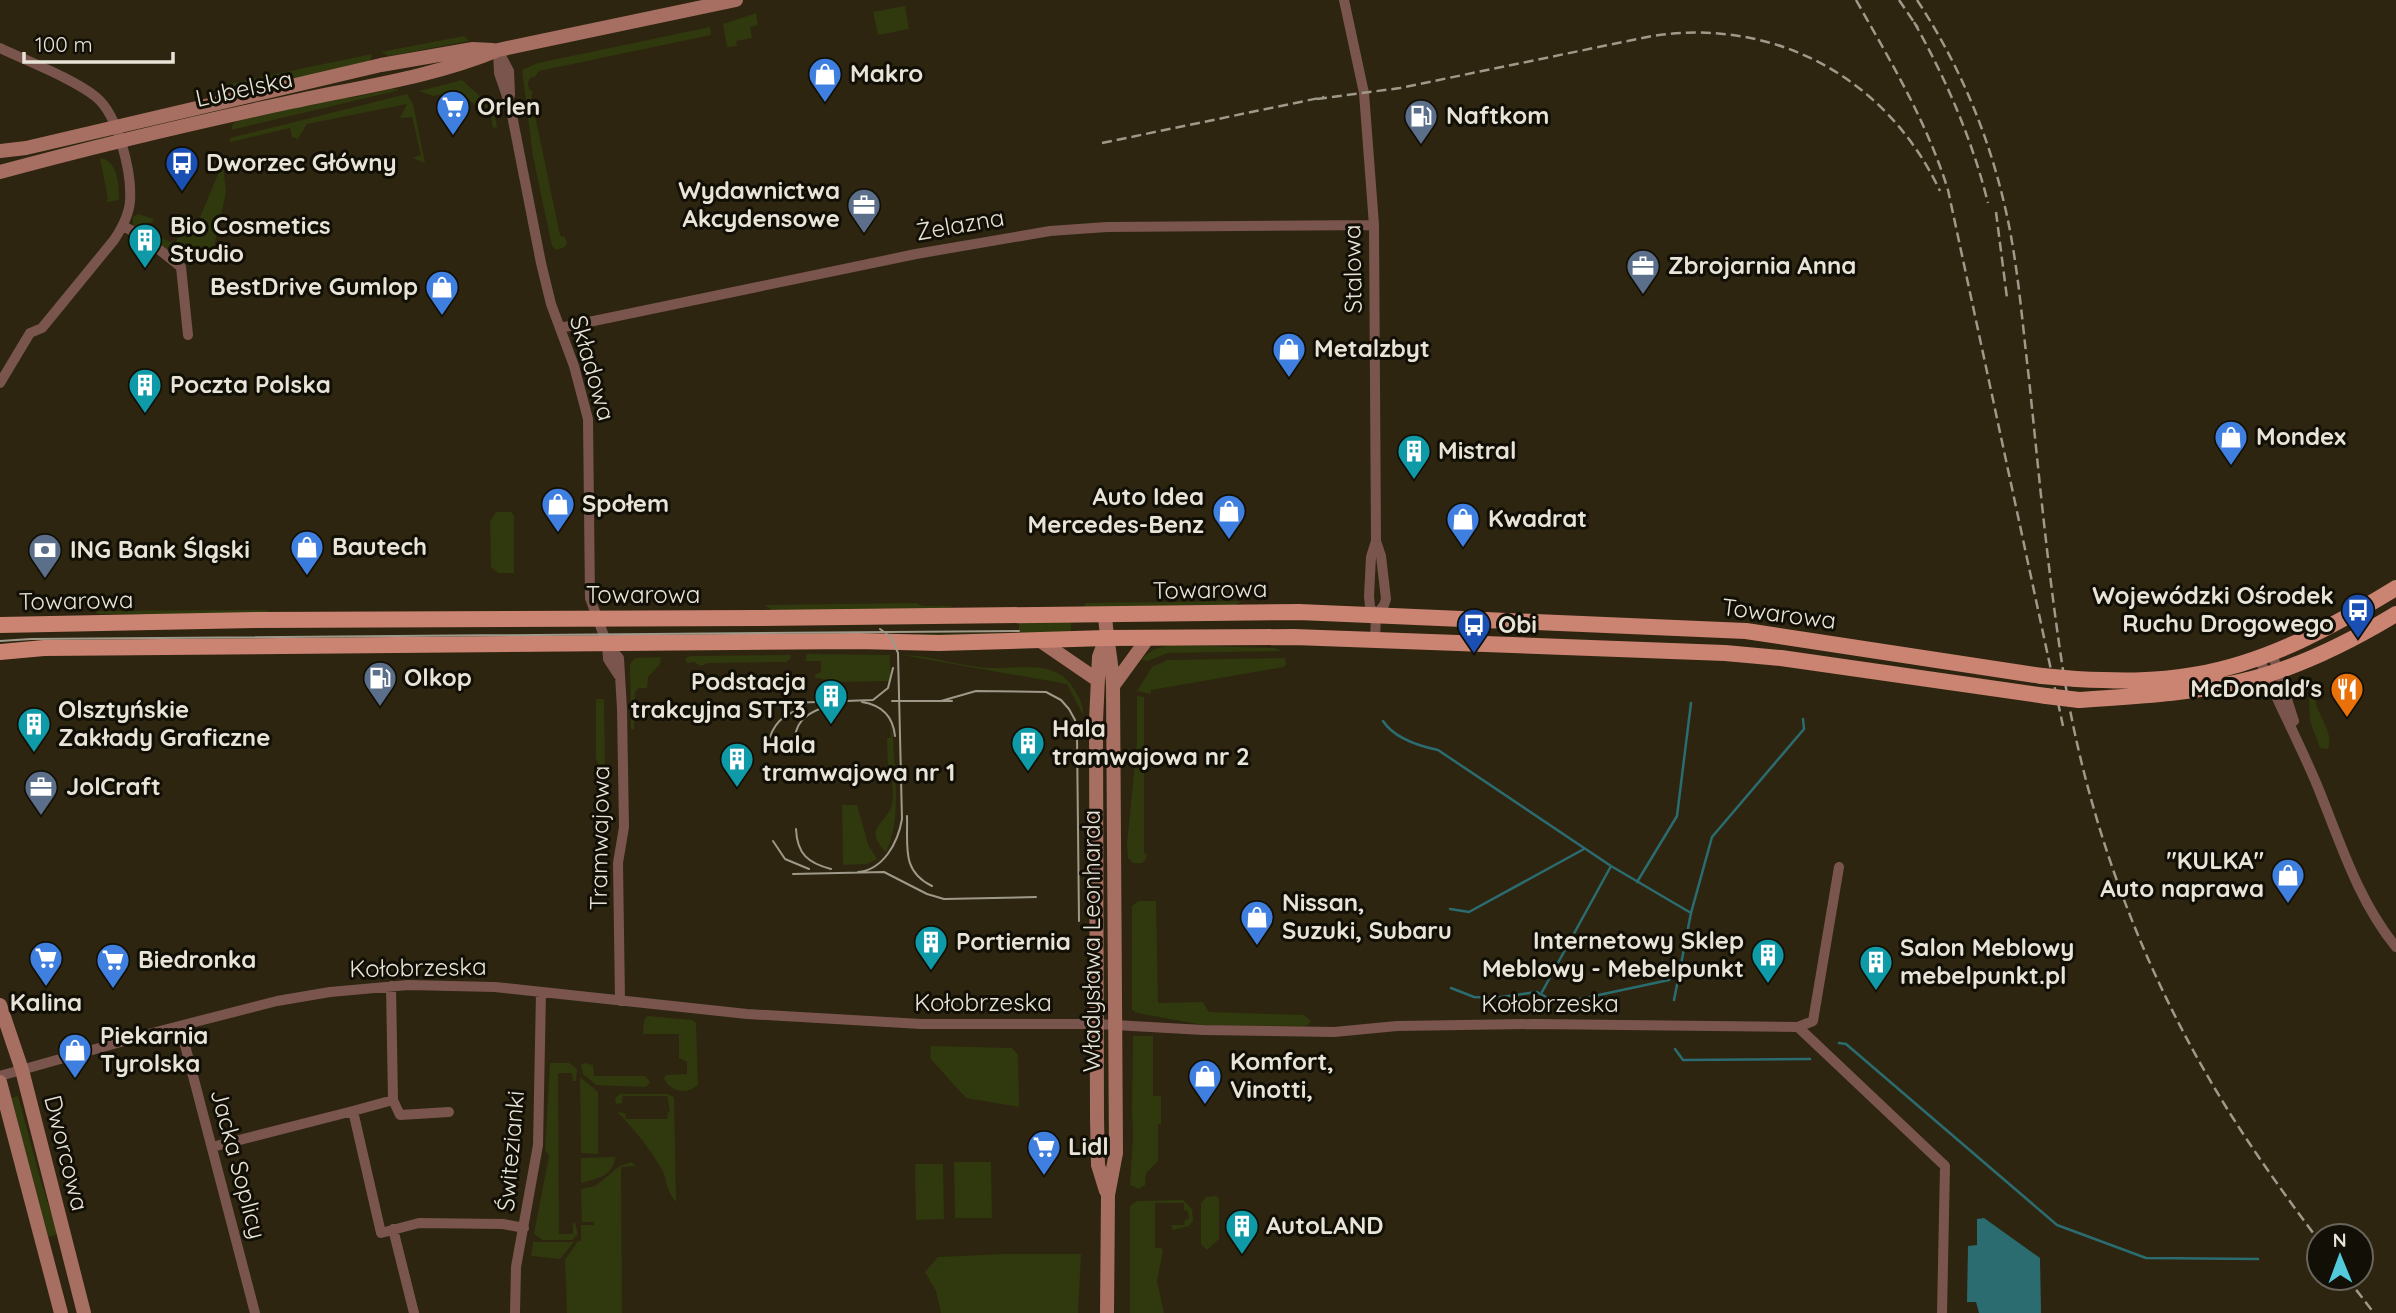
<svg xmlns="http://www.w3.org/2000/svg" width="2396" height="1313" font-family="Quicksand,sans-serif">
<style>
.green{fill:#2f390d}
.water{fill:#2b6c70}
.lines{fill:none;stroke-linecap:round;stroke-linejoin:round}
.stream{stroke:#2b6c70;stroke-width:2.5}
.street{stroke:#79554d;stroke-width:10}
.secondary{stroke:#a76f62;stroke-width:14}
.primary{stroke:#cb8372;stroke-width:16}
.tram{stroke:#9f998a;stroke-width:2}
.rail{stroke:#9f998a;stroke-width:2.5;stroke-dasharray:10 5;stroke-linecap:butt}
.primary-bridge{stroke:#cb8372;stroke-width:16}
.labels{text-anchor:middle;stroke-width:6;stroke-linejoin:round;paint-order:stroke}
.poi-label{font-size:24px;font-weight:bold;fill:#e9e4d8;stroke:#120f06;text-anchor:start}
.street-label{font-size:24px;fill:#e9e4d8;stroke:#120f06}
</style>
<rect width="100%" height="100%" fill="#2d2510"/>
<path class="green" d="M905,6L909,29L878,35L873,12Z
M756,13L758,25L750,27L752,38L736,41L737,46L727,47L723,24Z
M710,27L711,35L539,71L535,77L530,78L528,83L529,89L533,92L531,96L560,235L563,237L564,235L567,243L565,247L556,250L552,246L533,157L522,70L538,63Z
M464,36L469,41L389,56L381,52Z
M372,54L370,62L223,95L219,92L233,88V83Z
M462,80L494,109L497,127L493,128L489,107L479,109L460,91L433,96L419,91Z
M392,89L400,90L231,130L233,124L238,121L318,102L355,97Z
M407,94L413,104L425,163L413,158L421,155L412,117L400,118L407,104L307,124L298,139L292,137L290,128L230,142V138Z
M100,158C118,161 119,184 119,200L108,202L106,200L108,199Z
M223,162L226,192L212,256H205V263H193L184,254L178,258L133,225V217L138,214L154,219L152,223L149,222L146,229L148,232L175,244L181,231L189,232L196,227Z
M496,512H511L514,516V573H498L491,567L490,522Z
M1242,601L1235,605L1082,608L1086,603Z
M916,603L923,606H953L934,610L774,611L765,605Z
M268,610L267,613L144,617L139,614H98L95,611Z
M1071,621V633L914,636L917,634L1019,633V622Z
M1169,645L1274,648L1283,651L1168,653L1147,661L1141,659L1153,650Z
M807,654L890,655V678L889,681L839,682L816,678L814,675L821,672V661H805Z
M791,655L790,659L786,662L709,663L700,666L695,662L687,663L685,658L691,656Z
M902,655C929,655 952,664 978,667C1011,672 1054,655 1074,689C1080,698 1083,704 1083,715L1067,684Z
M661,657L660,664L648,677L647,688H639L635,692L634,729H631L630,664L635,658Z
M1285,658L1286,664L1284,667L1151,690V694L1137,691L1152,667L1167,660Z
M1137,696L1144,697V853L1147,854L1146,859L1142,863H1133L1128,858L1127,845L1137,742Z
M2309,697H2315C2316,715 2335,732 2328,749L2320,748L2310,721Z
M596,699H604L605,769L600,768L596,758Z
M890,723L893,736C894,770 902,822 886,852C863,829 884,825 891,808C895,798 892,780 891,769L888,768L887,738H891Z
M842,805H857L868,844L877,859L867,864L843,865Z
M1138,901H1156L1158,1003L1203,1002L1209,1012L1304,1015L1311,1021L1307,1026L1203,1025L1137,1013L1132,1010V906Z
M647,1016L692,1020L696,1023L698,1085C686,1095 670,1092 664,1078L666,1075L687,1074V1062L679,1058V1034H643L644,1021Z
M1133,1036H1153V1096H1161V1124H1158V1161L1146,1173L1145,1185L1139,1189L1130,1185L1133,1138L1132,1112Z
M931,1046L1012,1048L1018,1055L1019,1107L966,1098L930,1058Z
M550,1063H569L577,1069L576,1081H573L572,1073H558L559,1234H573V1223H575L578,1234L572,1240H543L534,1234L549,1156L545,1150Z
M584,1063L593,1065L594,1076H645L650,1082L646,1087L596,1085L583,1074L581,1065Z
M580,1077L598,1092V1154L581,1153Z
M620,1094H667L674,1097L676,1202C664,1187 668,1179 660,1166C648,1147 633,1127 617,1112L625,1113L626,1119H667L668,1112L670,1111L667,1096H623L622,1103L616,1104L615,1098Z
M18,1096L42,1185L57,1231L56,1235L48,1237L11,1098Z
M616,1157C609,1180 600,1176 583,1183L581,1182V1158Z
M631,1162L636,1166L621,1167L622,1313H567L565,1260L578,1241H581V1225H594V1222H582L581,1189L595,1186L620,1166Z
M954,1162H991L992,1218H955Z
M915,1164H943L944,1219L916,1220Z
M1216,1196L1219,1199V1239L1207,1250L1201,1244V1203L1206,1197Z
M1183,1200L1192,1209L1193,1221L1189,1226L1173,1230L1171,1225H1184L1185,1220L1189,1219L1188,1211L1184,1210V1203H1155V1248H1161L1163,1251L1157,1281L1164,1313H1130V1206L1137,1201Z
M533,1242H574L560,1259L531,1256Z
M1002,1254H1081L1078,1313H941L936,1291L925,1272L938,1257Z"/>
<path class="water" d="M1984,1218L2040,1258L2041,1313H1979L1976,1302H1967L1968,1246L1977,1245V1219Z"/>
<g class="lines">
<path class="stream" d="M1383,721C1394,738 1419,746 1438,750L1611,866L1691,913L1674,1000
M1637,882L1677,816L1691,703
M1450,909L1469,912L1584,849
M1691,913L1712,837L1804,729L1803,719
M1451,988L1474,997L1495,998L1537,992L1550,999H1580L1669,980
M1542,992L1611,866
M1839,1043L1846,1044L2057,1225L2146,1258L2258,1259
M1675,1049L1683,1060L1810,1059"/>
<path class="street" d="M1344,0L1364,93L1374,225L1376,541L1381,556L1386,599L1384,605L1376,615
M0,48C27,61 74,79 96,97C118,115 132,172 130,201C129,215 122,228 114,240L42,328L30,333L0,383
M498,50L499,73L510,105L541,263L551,304L574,366L588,419L590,598L607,644L608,659L619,676
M500,54L509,71L510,95
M123,226L142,236L181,267L188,335
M560,328L916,254L1050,231L1107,227L1374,225
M1375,640L1376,615L1370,607L1369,596L1371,557L1376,541
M607,644L619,658L622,709L624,827L618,863L620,1001
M2272,653L2294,721
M2259,658C2277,701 2299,742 2317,785C2340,841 2357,899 2396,947
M391,986L393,1100L400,1115L449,1112
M180,1026L255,1313
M1798,1027L1813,1021L1839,867
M0,1076L156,1032L277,1001L330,992L408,985L495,987L747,1014L921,1024H1097L1203,1030L1334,1032L1397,1026L1534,1024L1798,1027L1945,1166L1942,1313
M353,1111L393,1100
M212,1147L353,1111L381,1233L419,1223L503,1224L524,1228
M393,1229L414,1313
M515,1313L516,1267L538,1145L541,992"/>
<path class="secondary" d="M0,151L26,148L381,65L473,49L493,50
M0,172C96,146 193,123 291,102C360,87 433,77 498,50L736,0
M1105,614C1106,639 1112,661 1113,686L1116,1153L1108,1195L1107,1313
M1106,638L1099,657L1096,721L1097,1118L1098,1165L1106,1191
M1039,640L1096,679
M1113,686L1148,638
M0,1005L22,1070L84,1313
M0,1082L61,1313"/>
<path class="primary" d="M0,625L255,620L757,618L1299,612L1746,631L2042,676
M0,652L44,648L858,641L939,643L1106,638L1294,637L1725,653L1781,658L2046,696
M2076,679C2116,681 2154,682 2194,675C2267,663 2334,626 2396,588
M2079,700C2133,696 2186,694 2239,682C2294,670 2348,643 2396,614"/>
<path class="tram" d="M0,641L31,639L1019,631
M892,701H952
M941,701L976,691L1046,692L1061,700L1069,709L1075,720L1077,736L1079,921
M862,702C881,705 893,716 895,736
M789,703L873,700L888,688L893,668
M770,737C776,719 788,713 805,707
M794,747C794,723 804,714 825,707
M907,816C908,846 901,871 932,886
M796,829C797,854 808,863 831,869
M773,841L785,859L809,869
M858,872C883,870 898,843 902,819L898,653L891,637L880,629
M793,874L884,872L927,894L944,899L1036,897"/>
<path class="rail" d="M1856,0C1891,62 1927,122 1948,190L2063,726
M1899,0L1918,28
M1917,0C1959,64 1988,133 2005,207C2018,263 2022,321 2029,379C2039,475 2048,573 2063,670C2086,816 2138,959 2214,1087C2245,1140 2282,1191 2319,1241
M1914,22C1946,79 1972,139 1988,203
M1317,99L1400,88L1652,36C1775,17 1887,78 1940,191
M1102,143L1324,97
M1996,212L2007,298
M2347,1278L2374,1313"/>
<path class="primary-bridge" d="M2042,676L2076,679
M2046,696L2079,700"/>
</g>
<defs>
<symbol id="shop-pin" viewBox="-11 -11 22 30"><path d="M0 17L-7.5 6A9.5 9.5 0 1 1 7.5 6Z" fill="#3f7fe0" stroke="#120f06"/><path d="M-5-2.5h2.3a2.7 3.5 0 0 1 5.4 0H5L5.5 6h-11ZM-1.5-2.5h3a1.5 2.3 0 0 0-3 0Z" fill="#fff"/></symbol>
<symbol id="supermarket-pin" viewBox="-11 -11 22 30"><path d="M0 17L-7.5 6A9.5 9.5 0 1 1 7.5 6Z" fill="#3f7fe0" stroke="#120f06"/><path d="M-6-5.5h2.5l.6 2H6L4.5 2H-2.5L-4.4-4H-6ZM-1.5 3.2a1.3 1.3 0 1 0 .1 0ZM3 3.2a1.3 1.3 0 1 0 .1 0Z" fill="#fff"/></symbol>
<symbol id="fuel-pin" viewBox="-11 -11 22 30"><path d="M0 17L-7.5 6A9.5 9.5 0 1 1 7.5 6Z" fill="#5c6f8a" stroke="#120f06"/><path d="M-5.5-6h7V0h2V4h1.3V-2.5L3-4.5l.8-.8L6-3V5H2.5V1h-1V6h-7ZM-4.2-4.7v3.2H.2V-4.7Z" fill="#fff"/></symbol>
<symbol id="bus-pin" viewBox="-11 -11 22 30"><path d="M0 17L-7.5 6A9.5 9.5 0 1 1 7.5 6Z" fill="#1a4fb4" stroke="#120f06"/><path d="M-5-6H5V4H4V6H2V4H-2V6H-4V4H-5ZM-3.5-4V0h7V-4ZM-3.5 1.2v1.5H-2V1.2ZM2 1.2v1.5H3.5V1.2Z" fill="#fff"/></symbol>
<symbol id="office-pin" viewBox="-11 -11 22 30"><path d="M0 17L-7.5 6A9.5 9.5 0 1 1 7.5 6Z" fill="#5c6f8a" stroke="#120f06"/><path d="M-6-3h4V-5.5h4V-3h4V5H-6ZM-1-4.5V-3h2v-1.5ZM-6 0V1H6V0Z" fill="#fff"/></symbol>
<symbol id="building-pin" viewBox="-11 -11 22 30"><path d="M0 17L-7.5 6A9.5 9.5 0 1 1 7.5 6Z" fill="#0f9aa8" stroke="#120f06"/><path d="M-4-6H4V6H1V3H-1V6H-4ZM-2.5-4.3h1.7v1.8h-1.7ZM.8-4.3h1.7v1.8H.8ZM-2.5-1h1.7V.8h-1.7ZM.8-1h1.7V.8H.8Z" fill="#fff"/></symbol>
<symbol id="bank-pin" viewBox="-11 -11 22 30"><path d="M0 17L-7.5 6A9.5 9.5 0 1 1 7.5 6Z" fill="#5c6f8a" stroke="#120f06"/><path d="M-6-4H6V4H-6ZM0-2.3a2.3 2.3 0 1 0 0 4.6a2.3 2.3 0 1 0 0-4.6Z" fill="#fff"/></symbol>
<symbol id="restaurant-pin" viewBox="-11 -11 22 30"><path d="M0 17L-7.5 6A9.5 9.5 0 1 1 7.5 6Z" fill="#e8710a" stroke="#120f06"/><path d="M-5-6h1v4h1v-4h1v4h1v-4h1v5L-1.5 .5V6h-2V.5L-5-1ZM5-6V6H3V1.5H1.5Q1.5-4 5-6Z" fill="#fff"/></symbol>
</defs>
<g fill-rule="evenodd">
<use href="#shop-pin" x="806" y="55" width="38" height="52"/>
<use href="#supermarket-pin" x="434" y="88" width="38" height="52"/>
<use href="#fuel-pin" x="1402" y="97" width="38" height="52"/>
<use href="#bus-pin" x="163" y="144" width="38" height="52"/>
<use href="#office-pin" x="845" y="186" width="38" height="52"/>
<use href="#building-pin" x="126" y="221" width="38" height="52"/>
<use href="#office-pin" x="1624" y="247" width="38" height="52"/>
<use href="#shop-pin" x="423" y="268" width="38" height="52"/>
<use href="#shop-pin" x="1270" y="330" width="38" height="52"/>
<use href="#building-pin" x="126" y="366" width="38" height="52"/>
<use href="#shop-pin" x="2212" y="418" width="38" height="52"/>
<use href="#building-pin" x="1395" y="432" width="38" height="52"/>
<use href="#shop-pin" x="539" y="485" width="38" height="52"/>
<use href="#shop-pin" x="1210" y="492" width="38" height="52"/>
<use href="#shop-pin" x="1444" y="500" width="38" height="52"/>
<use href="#shop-pin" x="288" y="528" width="38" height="52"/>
<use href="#bank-pin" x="26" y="531" width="38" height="52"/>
<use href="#bus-pin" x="2339" y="591" width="38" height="52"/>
<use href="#bus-pin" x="1455" y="606" width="38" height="52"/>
<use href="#fuel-pin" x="361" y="659" width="38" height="52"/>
<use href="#restaurant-pin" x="2328" y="670" width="38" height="52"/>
<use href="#building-pin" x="812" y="677" width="38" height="52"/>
<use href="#building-pin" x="15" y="705" width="38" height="52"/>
<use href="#building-pin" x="1009" y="724" width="38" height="52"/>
<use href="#building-pin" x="718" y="740" width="38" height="52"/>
<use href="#office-pin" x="22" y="768" width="38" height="52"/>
<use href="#shop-pin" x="2269" y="856" width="38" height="52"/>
<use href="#shop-pin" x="1238" y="898" width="38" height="52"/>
<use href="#building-pin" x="912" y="923" width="38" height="52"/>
<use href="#building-pin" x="1749" y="936" width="38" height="52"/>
<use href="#supermarket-pin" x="27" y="939" width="38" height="52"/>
<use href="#supermarket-pin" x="94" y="941" width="38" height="52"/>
<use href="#building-pin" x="1857" y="943" width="38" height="52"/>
<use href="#shop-pin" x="56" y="1031" width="38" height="52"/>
<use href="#shop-pin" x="1186" y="1057" width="38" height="52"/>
<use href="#supermarket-pin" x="1025" y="1128" width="38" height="52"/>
<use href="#building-pin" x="1223" y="1207" width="38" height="52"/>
</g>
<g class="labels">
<g class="poi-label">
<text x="850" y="82">Makro</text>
<text x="477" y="115">Orlen</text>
<text x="1446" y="124">Naftkom</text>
<text x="206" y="171">Dworzec Główny</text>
<text x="840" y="199" text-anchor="end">Wydawnictwa<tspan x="840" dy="28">Akcydensowe</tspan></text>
<text x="170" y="234">Bio Cosmetics<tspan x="170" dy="28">Studio</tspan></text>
<text x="1668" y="274">Zbrojarnia Anna</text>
<text x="418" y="295" text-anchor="end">BestDrive Gumlop</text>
<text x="1314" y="357">Metalzbyt</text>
<text x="170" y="393">Poczta Polska</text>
<text x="2256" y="445">Mondex</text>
<text x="1438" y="459">Mistral</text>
<text x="1204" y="505" text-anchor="end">Auto Idea<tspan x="1204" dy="28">Mercedes-Benz</tspan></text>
<text x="582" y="512">Społem</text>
<text x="1488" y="527">Kwadrat</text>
<text x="332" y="555">Bautech</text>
<text x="70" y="558">ING Bank Śląski</text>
<text x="2334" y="604" text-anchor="end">Wojewódzki Ośrodek<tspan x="2334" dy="28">Ruchu Drogowego</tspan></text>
<text x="1498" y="633">Obi</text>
<text x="404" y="686">Olkop</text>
<text x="806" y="690" text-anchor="end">Podstacja<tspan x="806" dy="28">trakcyjna STT3</tspan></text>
<text x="2322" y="697" text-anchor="end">McDonald's</text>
<text x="58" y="718">Olsztyńskie<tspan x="58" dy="28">Zakłady Graficzne</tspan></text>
<text x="1052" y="737">Hala<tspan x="1052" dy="28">tramwajowa nr 2</tspan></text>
<text x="762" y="753">Hala<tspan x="762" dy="28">tramwajowa nr 1</tspan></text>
<text x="66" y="795">JolCraft</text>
<text x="2264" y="869" text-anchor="end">"KULKA"<tspan x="2264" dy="28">Auto naprawa</tspan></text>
<text x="1282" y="911">Nissan,<tspan x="1282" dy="28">Suzuki, Subaru</tspan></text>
<text x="1744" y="949" text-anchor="end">Internetowy Sklep<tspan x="1744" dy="28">Meblowy - Mebelpunkt</tspan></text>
<text x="956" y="950">Portiernia</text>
<text x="1900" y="956">Salon Meblowy<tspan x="1900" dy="28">mebelpunkt.pl</tspan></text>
<text x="138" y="968">Biedronka</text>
<text x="46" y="1011" text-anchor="middle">Kalina</text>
<text x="100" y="1044">Piekarnia<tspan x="100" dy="28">Tyrolska</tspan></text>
<text x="1230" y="1070">Komfort,<tspan x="1230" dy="28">Vinotti,</tspan></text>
<text x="1068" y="1155">Lidl</text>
<text x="1266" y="1234">AutoLAND</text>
</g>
<g class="street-label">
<text transform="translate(244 89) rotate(-12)" y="8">Lubelska</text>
<text transform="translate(960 225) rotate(-10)" y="8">Żelazna</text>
<text transform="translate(1353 269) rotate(-91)" y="8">Stalowa</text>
<text transform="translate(592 368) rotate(74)" y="8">Składowa</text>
<text transform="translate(1210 590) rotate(-1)" y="8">Towarowa</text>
<text x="643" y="603">Towarowa</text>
<text transform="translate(76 601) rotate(-1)" y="8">Towarowa</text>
<text transform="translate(1779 614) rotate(7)" y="8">Towarowa</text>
<text transform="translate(600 838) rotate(-89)" y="8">Tramwajowa</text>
<text transform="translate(1092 941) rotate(-90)" y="8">Władysława Leonharda</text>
<text transform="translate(418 968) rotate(-1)" y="8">Kołobrzeska</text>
<text x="983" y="1011">Kołobrzeska</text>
<text x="1550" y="1012">Kołobrzeska</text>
<text transform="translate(511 1151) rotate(-85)" y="8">Świtezianki</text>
<text transform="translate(66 1153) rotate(76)" y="8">Dworcowa</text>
<text transform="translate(238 1164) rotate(75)" y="8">Jacka Soplicy</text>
</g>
</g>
<g transform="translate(2340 1257) rotate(359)"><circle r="33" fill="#120f06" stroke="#68645a" stroke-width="2"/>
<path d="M0-5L12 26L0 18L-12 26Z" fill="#53cadc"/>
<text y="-10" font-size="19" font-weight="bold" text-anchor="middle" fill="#e9e4d8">N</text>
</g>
<path d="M24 52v10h149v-10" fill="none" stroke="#e9e4d8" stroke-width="3.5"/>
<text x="35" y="52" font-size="21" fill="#e9e4d8" stroke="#120f06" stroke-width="5" paint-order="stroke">100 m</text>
</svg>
